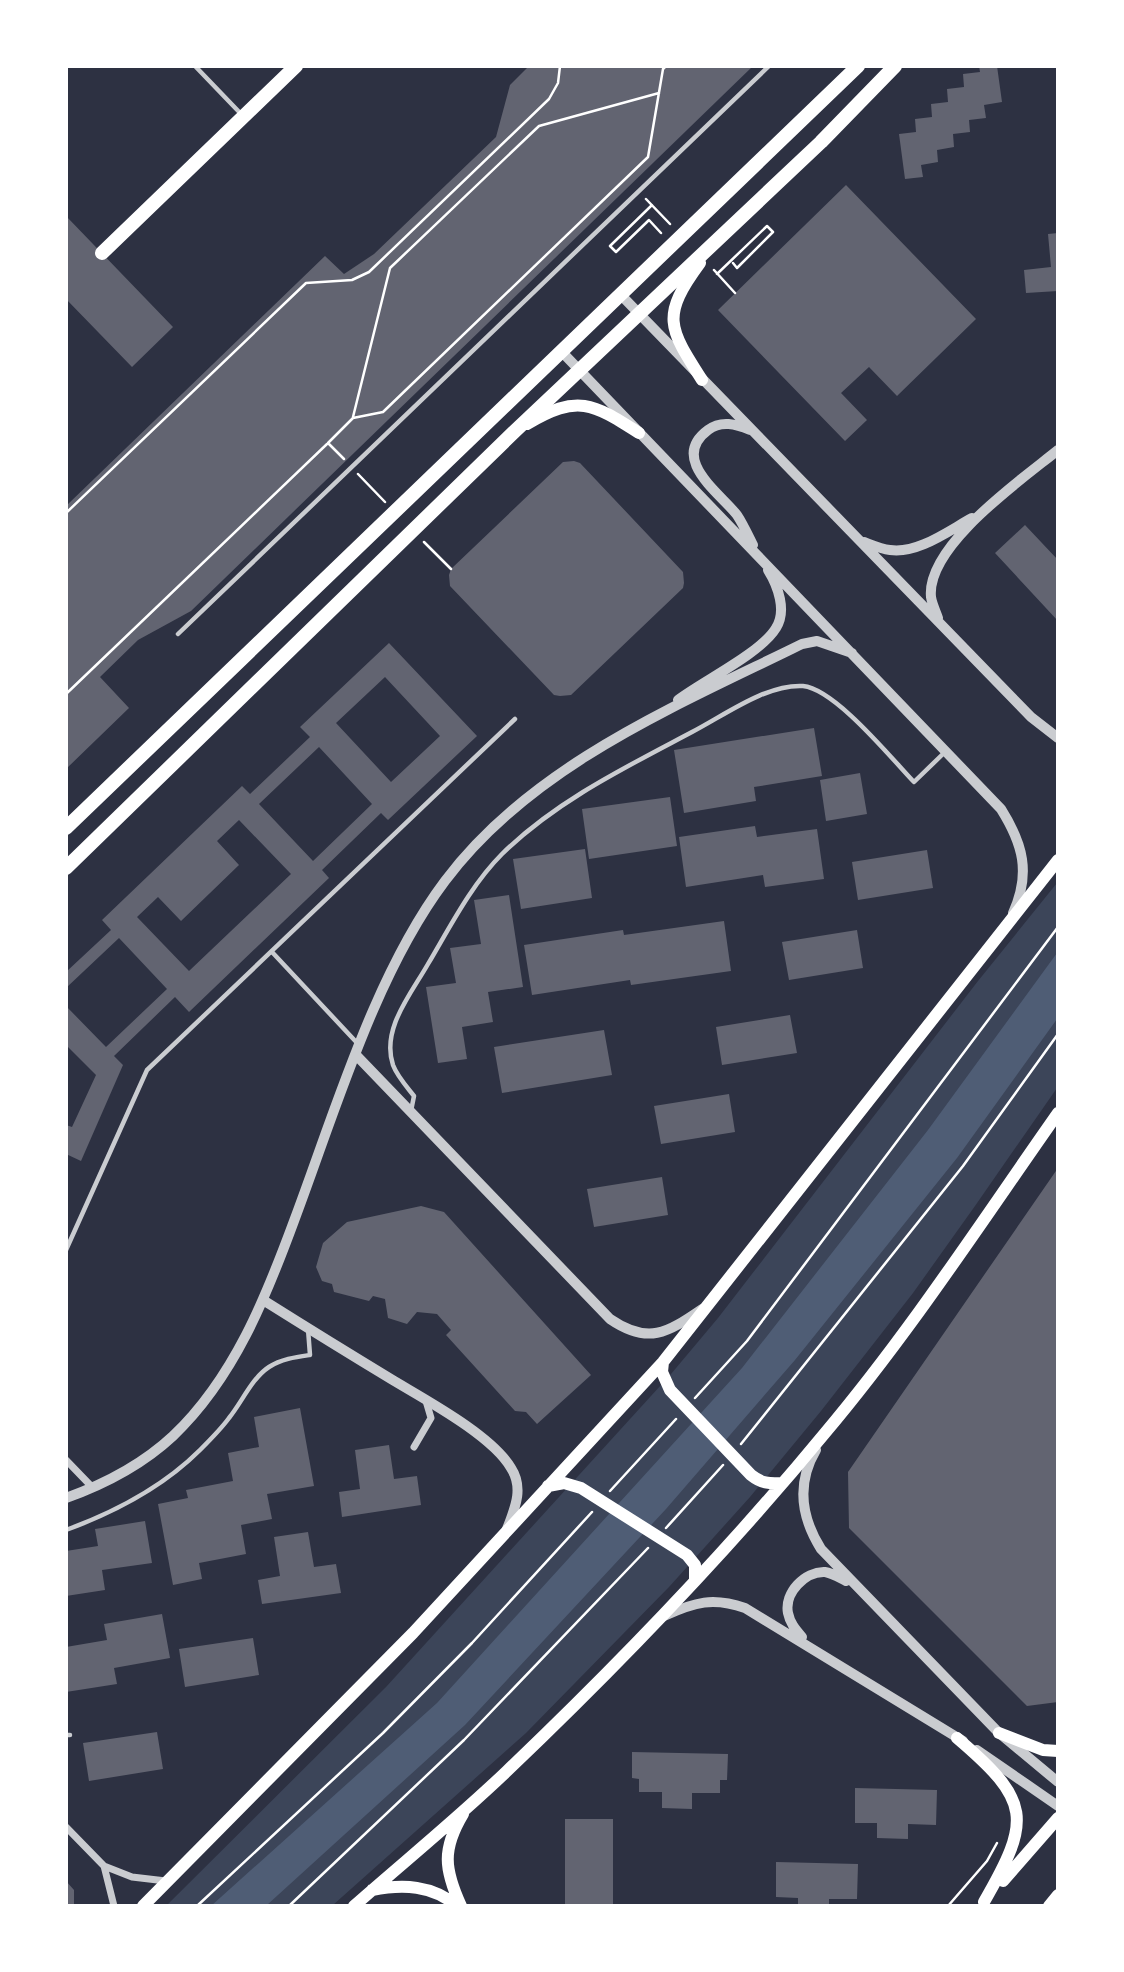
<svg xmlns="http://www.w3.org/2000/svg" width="1124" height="1972" font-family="'PT Sans Narrow',sans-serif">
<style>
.green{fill:#3c4559}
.water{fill:#4f5d75}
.building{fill:#626471;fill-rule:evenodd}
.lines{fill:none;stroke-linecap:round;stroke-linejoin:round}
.path{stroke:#fff;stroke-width:2.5}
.service{stroke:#caccd0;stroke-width:4.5}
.minor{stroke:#caccd0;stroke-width:7}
.tertiary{stroke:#caccd0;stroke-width:10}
.secondary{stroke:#fff;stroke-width:12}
.primary{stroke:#fff;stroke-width:14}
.trunk{stroke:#fff;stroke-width:14}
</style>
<rect width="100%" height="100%" fill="#2d3142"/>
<path class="green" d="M1057,883V1088L975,1206L913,1293L821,1411L750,1497L669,1587L526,1733L333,1905L166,1906L386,1687L671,1374L718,1318L978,981Z"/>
<path class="water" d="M1057,953V1019L957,1158L795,1360L666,1509L465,1725L267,1905L211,1906L437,1703L742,1368L928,1130Z"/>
<path class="building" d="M529,66H753L191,611L138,640L100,677L129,708L66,769V506L325,256L344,274L374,254L496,137L510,85Z
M979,66H997L1002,102L984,105L986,118L969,120L970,132L953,134L954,147L937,150L938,162L921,165L923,177L905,179L899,134L916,132L915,119L932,117L931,104L948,102L947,89L964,87L963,74L980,72Z
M846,185L976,319L897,396L869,367L841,393L867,420L845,441L718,310Z
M66,216L173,327L132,367L66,299Z
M1058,233V291L1026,293L1024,270L1051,267L1048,234Z
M574,461L580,463L683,572L684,583L683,588L571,695L560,696L554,695L450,586L449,575L451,569L563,462Z
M1025,525L1058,560V621L995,553Z
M389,643L477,736L388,820L381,813L322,870L329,878L189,1012L175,997L114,1056L123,1065L81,1161L66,1154V1125L72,1127L96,1075L66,1045V1006L106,1047L167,989L119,938L66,988V972L111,930L102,920L242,786L250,794L310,737L300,727ZM385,677L440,736L391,782L336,723ZM319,747L372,804L313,861L259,804ZM239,820L291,874L189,971L137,917L158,897L181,921L239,865L217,841Z
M814,728L822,776L754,787L756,801L684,813L674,750Z
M860,773L867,814L826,821L820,780Z
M670,797L677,846L589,859L582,809Z
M755,826L757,837L817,829L824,879L765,887L763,875L686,887L679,837Z
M585,849L592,898L521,909L513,859Z
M927,850L933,888L858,900L852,862Z
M509,895L523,987L488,992L493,1022L462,1027L467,1059L438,1063L426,987L456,983L450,948L481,944L474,900Z
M724,921L731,971L631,985L630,980L532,995L524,945L623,930L624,935Z
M857,930L863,968L789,980L782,942Z
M790,1015L797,1053L722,1065L716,1027Z
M604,1030L612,1075L502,1093L494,1047Z
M729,1094L735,1132L661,1144L654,1106Z
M1058,1168V1702L1027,1706L849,1528L848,1472Z
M662,1177L668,1215L594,1227L587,1189Z
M421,1206L444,1212L591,1375L537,1424L526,1412L515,1411L446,1335L451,1330L437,1314L417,1312L407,1324L388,1318L385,1299L373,1296L369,1301L334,1292L332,1284L322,1281L316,1267L323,1243L347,1222Z
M300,1408L314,1486L267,1494L272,1519L241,1525L246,1554L199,1563L202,1579L173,1585L158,1504L188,1498L186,1490L233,1481L228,1453L259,1447L254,1417Z
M389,1445L394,1479L417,1476L421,1505L342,1517L339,1492L360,1489L355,1450Z
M145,1521L152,1563L102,1570L105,1590L66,1596V1551L98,1546L95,1529Z
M308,1532L314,1567L336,1564L341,1593L262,1604L258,1580L280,1576L274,1537Z
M162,1614L170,1658L114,1668L117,1684L66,1692V1647L107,1640L104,1624Z
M253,1638L259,1675L185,1687L179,1649Z
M157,1732L163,1769L89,1781L83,1743Z
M632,1752L728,1754L727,1780H720V1793H692V1809L662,1808V1792H639V1779L632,1778Z
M855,1788L937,1790L936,1825L908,1824V1839L877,1838V1823H855Z
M565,1819H613V1906H565Z
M776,1862L858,1864L857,1899H829V1906H798V1898L776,1897Z
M66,1881L74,1890V1906H66Z"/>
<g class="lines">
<path class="path" d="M646,199L670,224
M652,205L610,246L616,252L649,220L661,233
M714,270L735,293
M717,274L767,226L773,232L737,268L733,263
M353,417L390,268L539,126L659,93
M344,459L328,443L353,418L383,412L648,157L663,69L666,66
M358,474L385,502
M66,513L306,283L352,280L369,272L549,99L558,83L560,66
M424,542L451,569
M66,694L327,444
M695,1398L747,1341L1058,927
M741,1444L963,1166L1058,1034
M610,1491L676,1419
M666,1528L723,1465
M197,1906L383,1733L472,1643L592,1512
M289,1906L464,1740L648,1548
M948,1906L987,1861L997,1843"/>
<path class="service" d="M195,66L243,116
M178,634L769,66
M272,952L359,1045
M411,1111L414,1096C407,1087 397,1076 393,1065C381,1029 411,994 428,964C450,927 471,885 502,854C556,801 626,767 692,732C725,715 766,684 803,686C835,689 891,758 914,782L946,751
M66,1250L147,1070L515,719
M66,1530C115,1512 163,1487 200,1450C210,1440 221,1429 229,1418C242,1402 252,1378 269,1367C281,1359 296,1357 310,1355L308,1329
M66,1735H70"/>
<path class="minor" d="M414,1447L431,1418L426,1401
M66,1460L93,1488
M66,1827L104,1866L132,1877L166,1881
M104,1866L114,1906"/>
<path class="tertiary" d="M620,294L1031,717L1058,738
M561,351L1001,809C1023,844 1031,873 1013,913
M750,430C736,424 721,420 708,430C669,459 720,493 737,515C743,524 748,535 753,545
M864,542C872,545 881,549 890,550C918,554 948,531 972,518
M938,618C936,612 932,604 931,597C926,546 1021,480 1058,450
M678,700C703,681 761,653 776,628C787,611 778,586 768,570
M356,1055L610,1319C648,1345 667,1333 702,1309
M263,1300C306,1327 348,1353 391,1379C424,1399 492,1435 511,1468C524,1488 515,1508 507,1529
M816,1450C796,1484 801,1517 821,1549L999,1733L1058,1782
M66,1498C105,1484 143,1464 173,1436C234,1378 266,1297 294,1221C335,1112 375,974 445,881C532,765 676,706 802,644L817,641L852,653
M664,1616C695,1602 713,1597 745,1608L963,1741
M802,1637C795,1629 790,1623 788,1613C784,1593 805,1571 825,1572C832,1573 840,1578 846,1581
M977,1750L1058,1806"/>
<path class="secondary" d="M700,263C661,316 668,327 702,380
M527,424C578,394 592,403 639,433
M663,1362L662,1372L670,1390L751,1475C761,1483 769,1484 782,1483
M548,1486L564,1483L581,1488L687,1555L695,1565V1579
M999,1733L1043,1750L1058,1751
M957,1738C1031,1801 1032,1819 984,1902
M1003,1881L1058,1818
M372,1890C403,1884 432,1885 457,1906
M143,1906L413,1633L663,1362L1058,860
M354,1906C405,1861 458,1818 507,1771C618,1665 727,1552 825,1433C910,1332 982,1221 1058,1113
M461,1906C444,1869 442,1849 463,1814
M1049,1906L1058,1895"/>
<path class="primary" d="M66,828L858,66
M66,868L515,431L821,142L895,66"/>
<path class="trunk" d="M102,253L296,66"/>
</g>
<rect width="1124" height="1972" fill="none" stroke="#ffffff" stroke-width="136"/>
</svg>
